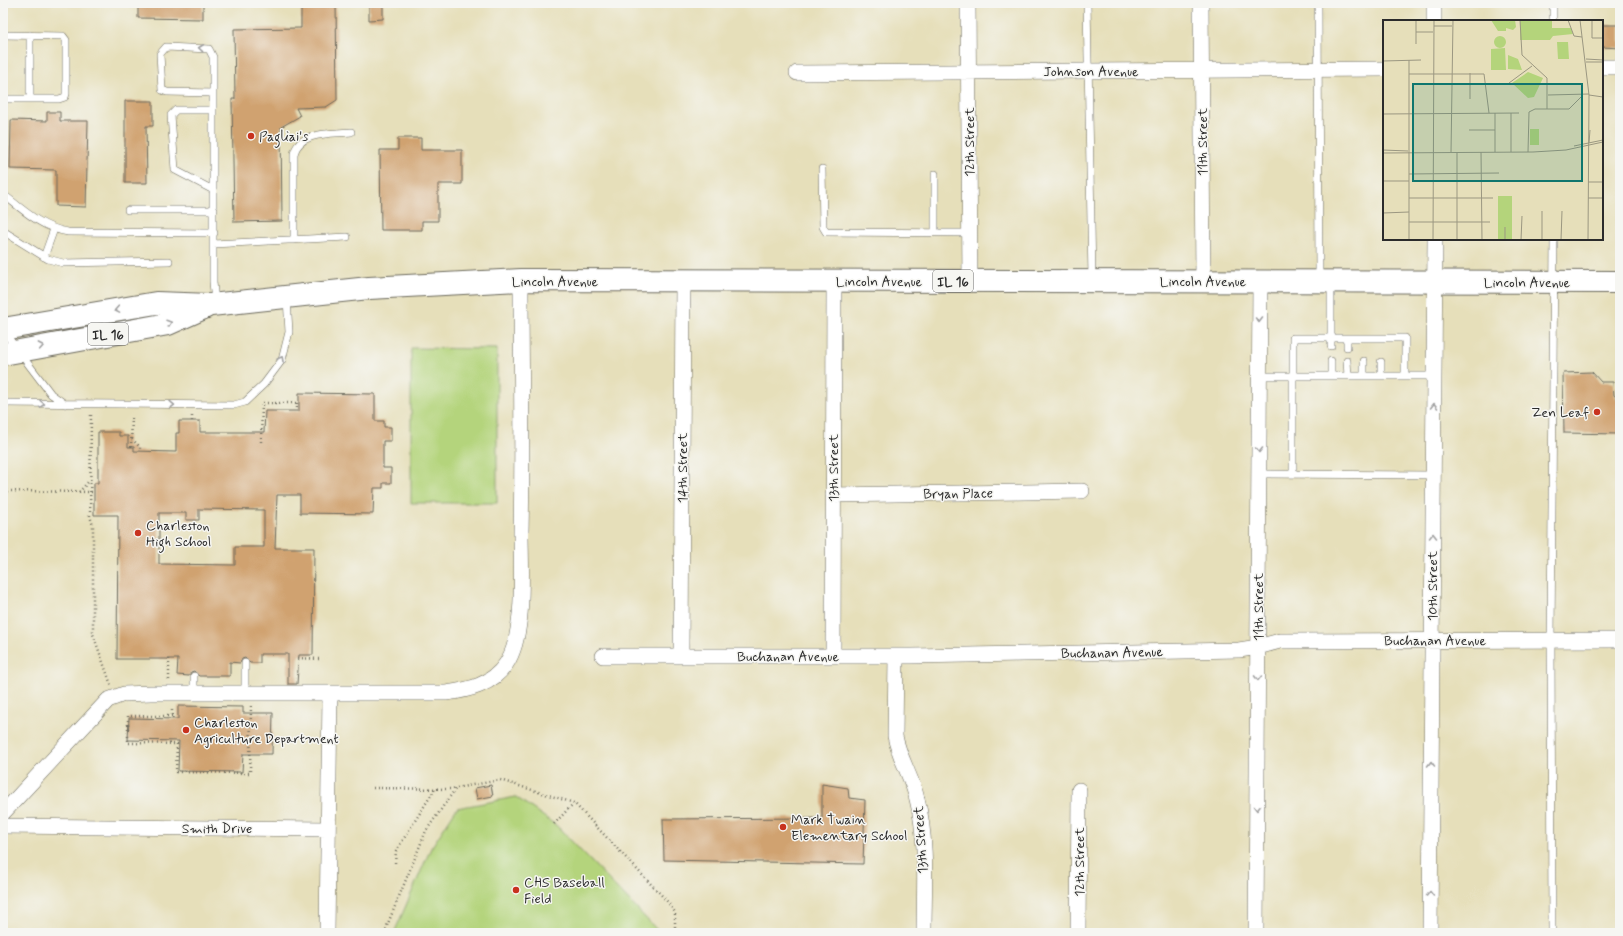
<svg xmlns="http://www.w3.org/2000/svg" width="1623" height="936" font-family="Mynerve,sans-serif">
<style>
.green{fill:#b4d47b;stroke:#708053}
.building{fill:#d0a270;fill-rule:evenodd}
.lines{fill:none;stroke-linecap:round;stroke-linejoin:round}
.lane-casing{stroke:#6c6a5d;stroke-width:8}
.street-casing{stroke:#6c6a5d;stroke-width:16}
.primary-casing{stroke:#6c6a5d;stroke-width:24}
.path{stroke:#6c6a5d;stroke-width:2.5;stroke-dasharray:1 3;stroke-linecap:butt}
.lane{stroke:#fff;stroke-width:7}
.street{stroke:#fff;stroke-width:15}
.primary{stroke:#fff;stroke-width:22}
.oneway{stroke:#a0a0a0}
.poi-dot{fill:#c8321e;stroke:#f6f6f2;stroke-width:1.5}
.labels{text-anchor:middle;stroke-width:3;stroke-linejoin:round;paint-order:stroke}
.shield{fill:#f6f6f2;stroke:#686867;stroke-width:1}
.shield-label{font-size:13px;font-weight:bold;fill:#2b2b2b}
.street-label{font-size:14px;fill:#2b2b2b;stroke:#f6f6f2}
.poi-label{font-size:14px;fill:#2b2b2b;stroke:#f6f6f2;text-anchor:start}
.inset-road{fill:none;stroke:#9b9781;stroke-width:1}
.view{fill:#0f766e;fill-opacity:0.15;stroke:#0f766e;stroke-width:2}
.inset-edge{fill:none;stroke:#2b2b2b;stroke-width:2}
</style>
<rect width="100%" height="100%" fill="#f6f6f2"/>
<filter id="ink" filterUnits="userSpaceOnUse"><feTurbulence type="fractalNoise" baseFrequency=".025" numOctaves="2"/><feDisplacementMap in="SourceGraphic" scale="8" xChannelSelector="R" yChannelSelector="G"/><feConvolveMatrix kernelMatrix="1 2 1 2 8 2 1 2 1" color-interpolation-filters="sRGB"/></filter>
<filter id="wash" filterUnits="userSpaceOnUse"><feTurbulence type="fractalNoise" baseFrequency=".012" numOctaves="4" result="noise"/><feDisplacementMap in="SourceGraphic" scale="16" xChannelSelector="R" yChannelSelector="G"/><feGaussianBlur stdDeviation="0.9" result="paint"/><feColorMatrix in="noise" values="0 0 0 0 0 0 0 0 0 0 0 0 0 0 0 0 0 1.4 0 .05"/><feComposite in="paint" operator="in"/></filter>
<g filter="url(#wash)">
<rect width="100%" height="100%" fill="#e6dfba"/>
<path class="green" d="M411,348L497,349V503H411Z
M516,797L557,826L660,933H394L431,848L457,808Z"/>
<g id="blocks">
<path class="building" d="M138,3H203V19L138,18Z
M301,3H336L337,100L326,107L296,108L300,116L281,127L282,221L234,222L232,99H235L234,29L301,28Z
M369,3H383V19L369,20Z
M1602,25H1620V48L1602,47Z
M125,101H153V126H146L147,183H125Z
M47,112H60V121H88L86,207L56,206V170L10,169L11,120L47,121Z
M398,138H421V150H462V184H438V221H422V230H381L380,150H398Z
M1592,372L1601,382H1613L1614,395L1620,402V434L1564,433L1563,373Z
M299,393L375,394V421H384V427H391V441H383V468H391V483H383V488H374L373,514L300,513V495H277L275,548H314L313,655H299L297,684H288V654H260V663H250L245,658L242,659L240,663L230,662V676H199L194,671L191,672L189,676L177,675L178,659H117L118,515H94V483H98V432H119V436H128V447H134V451L176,452V433H179V421H200V432H264L265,411H299ZM199,509L264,510V547H235V565L159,564V513H186V520H199Z
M178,706L243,707V713H273L272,754H243L242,772L178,771L179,741L128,740L129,718L178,719Z
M822,784L848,788L849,798L865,800L863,864L664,860L663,819L822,818Z
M491,785L493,796L477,799L475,788Z"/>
</g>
</g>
<g filter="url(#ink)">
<use href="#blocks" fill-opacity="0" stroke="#6c6a5d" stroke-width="1"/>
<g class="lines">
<defs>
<path id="lane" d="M1087,3L1092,279
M1318,3L1319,279
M1553,3V21
M3,35L63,36L66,40V94L65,97L59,99H3
M213,93L167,92L162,90L160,54L166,47L209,49L213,57V282L215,302
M30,99V35
M213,110H176L171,115L175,170L213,190
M822,169L823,227L826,232L969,233
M935,174V233
M3,194C23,210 42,228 68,232L214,233
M128,210H214
M3,231L48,259L63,263L169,261
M294,240V154C299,131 332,134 351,132
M213,244L347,237
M44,257L54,229
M1331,284V346
M4,332L51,394L65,404
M1347,338V347
M1331,361V376
M1347,361L1348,376
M1381,362V376
M1259,376H1434
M1364,376V361
M3,403L234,405L245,402L264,384L282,360L289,332L287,298
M1258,474L1433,475
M1293,474V338H1405V376
M194,676V693
M245,693V663
M1552,933L1551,641L1554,239"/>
<path id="street" d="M968,3L970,281
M1201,3L1203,281
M1434,3V21
M1602,67H1620
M797,73L1384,69
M833,495L1082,491
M603,656H912L1239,650L1258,647L1280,641L1620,640
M681,656L683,280
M833,656L834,281
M896,656L895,736C899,758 912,777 917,799C928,842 924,889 924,933
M3,813L108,700L124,694L151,693H446C469,690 492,685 506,664C526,635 521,568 521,532C523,448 521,364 521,280
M3,826L328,829
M327,933L330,693
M1078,933L1079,790
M1256,933L1260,281
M1430,933L1435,239"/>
<path id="primary" d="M3,329L156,303L211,305L369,288L521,280L1620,282
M3,354L168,324L206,307"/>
</defs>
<use href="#lane" class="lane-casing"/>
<use href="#street" class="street-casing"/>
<use href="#primary" class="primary-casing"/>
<path class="path" d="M297,403V411
M91,415L90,516L93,526V634L111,685
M192,416V421
M132,439L140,447V451
M261,442L262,403H299
M131,447L132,416
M3,491L95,492
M79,492L90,480
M298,658L319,659
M169,680V659
M172,716H128V743L177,744L176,772L250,773L251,706
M172,719V707
M373,788L451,789L500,780L574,803L666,900L675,912V933
M554,824L574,803
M395,863L396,851L435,789
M384,933L426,831L456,788"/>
<use href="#lane" class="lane"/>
<use href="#street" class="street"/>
<use href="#primary" class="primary"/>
</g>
<defs><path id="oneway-chevron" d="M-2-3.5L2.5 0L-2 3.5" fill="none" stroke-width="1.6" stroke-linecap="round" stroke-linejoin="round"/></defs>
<g class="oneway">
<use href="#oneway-chevron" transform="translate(201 48) rotate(-174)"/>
<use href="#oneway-chevron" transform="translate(117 310) rotate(170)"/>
<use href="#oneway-chevron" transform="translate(1259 320) rotate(90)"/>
<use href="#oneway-chevron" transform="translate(169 323) rotate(-18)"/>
<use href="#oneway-chevron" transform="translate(41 346) rotate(-11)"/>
<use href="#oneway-chevron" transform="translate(281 359) rotate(-62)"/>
<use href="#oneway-chevron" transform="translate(42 404) rotate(1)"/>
<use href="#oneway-chevron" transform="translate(172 405) rotate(1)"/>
<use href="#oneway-chevron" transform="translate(1434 406) rotate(-90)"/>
<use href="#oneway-chevron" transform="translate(1259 450) rotate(90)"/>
<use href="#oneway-chevron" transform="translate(1433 536) rotate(-90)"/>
<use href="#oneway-chevron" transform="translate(1258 678) rotate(91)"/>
<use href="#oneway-chevron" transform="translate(1431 764) rotate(-90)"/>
<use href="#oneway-chevron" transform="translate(1257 808) rotate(90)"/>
<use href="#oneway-chevron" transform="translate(1430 894) rotate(-90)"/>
</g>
</g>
<g class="poi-dot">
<circle cx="251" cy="136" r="4"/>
<circle cx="1597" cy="412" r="4"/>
<circle cx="138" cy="533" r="4"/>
<circle cx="186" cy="730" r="4"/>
<circle cx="783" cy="827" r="4"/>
<circle cx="516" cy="890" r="4"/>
</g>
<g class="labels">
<g class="shield">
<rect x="933" y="270" width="40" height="22" rx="3"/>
<rect x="88" y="323" width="40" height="22" rx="3"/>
</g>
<g class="shield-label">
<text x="953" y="286">IL 16</text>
<text x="108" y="339">IL 16</text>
</g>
<g class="street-label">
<text x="1091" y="76">Johnson Avenue</text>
<text transform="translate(969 142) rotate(-90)" y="5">12th Street</text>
<text transform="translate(1202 142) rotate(-90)" y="5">11th Street</text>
<text x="555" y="286">Lincoln Avenue</text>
<text x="879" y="286">Lincoln Avenue</text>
<text x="1203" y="286">Lincoln Avenue</text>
<text x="1527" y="287">Lincoln Avenue</text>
<text transform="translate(682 468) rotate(-90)" y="5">14th Street</text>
<text transform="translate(833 468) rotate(-90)" y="5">13th Street</text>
<text transform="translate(958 493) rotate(-1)" y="5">Bryan Place</text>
<text transform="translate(1432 586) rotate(-90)" y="5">10th Street</text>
<text transform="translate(1258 607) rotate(-90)" y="5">11th Street</text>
<text x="1435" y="645">Buchanan Avenue</text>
<text transform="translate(1112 652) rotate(-1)" y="5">Buchanan Avenue</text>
<text x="788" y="661">Buchanan Avenue</text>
<text x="217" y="833">Smith Drive</text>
<text transform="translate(920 840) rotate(-94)" y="5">13th Street</text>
<text transform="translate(1079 862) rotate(-90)" y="5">12th Street</text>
</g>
<g class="poi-label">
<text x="259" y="141">Pagliai's</text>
<text x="1589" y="417" text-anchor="end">Zen Leaf</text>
<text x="146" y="530">Charleston<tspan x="146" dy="16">High School</tspan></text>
<text x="194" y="727">Charleston<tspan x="194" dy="16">Agriculture Department</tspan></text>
<text x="791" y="824">Mark Twain<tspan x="791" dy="16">Elementary School</tspan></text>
<text x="524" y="887">CHS Baseball<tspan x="524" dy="16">Field</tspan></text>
</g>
</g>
<g transform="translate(1383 20)">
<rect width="220" height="220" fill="#e6dfba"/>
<path d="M108,0H132L133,7L130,10L123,8V11H115ZM137,0H169V8H188L190,14L170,16L167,20H137ZM111 22a6 6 0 1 1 12 0a6 6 0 1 1-12 0ZM174,22H185L186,39H175ZM122,28L123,50H108V29ZM125,35L135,39L139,50L125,49ZM145,52L160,58L151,77L145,78L129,63ZM147,109H156V125H147ZM115,176H129V220H115Z" fill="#b4d47b"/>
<path class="inset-road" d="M33,0V24M137,0L139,35L164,58V89M185,0L191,16L199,17M197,0L206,75L205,220M209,0V18H220M51,6H69M33,12H50M203,39L220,40M0,41L38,40M203,42H220M26,54H101L106,93M126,63L149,46M165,75L206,74M206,75L220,77M87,79V53M0,94L136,93M86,110H112M206,123L207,110M191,126L220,120M0,130L25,131M68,132L70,0M74,132V220M98,132L99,220M112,132V93M128,132V93M145,132L146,92L152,89H186L200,75M0,133L150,132L183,130L220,122M26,154L116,153M0,161H26M205,162H220M26,178H110M205,178H220M0,193L26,192M26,202H107M26,220V40M50,220L51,0M122,220V207M138,220L139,196M159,220V191M178,220L179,191"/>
<path class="view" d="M30,64H199V161H30Z"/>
<rect width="220" height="220" class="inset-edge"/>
</g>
<rect width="1623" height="936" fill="none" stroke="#f6f6f2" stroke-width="16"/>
</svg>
